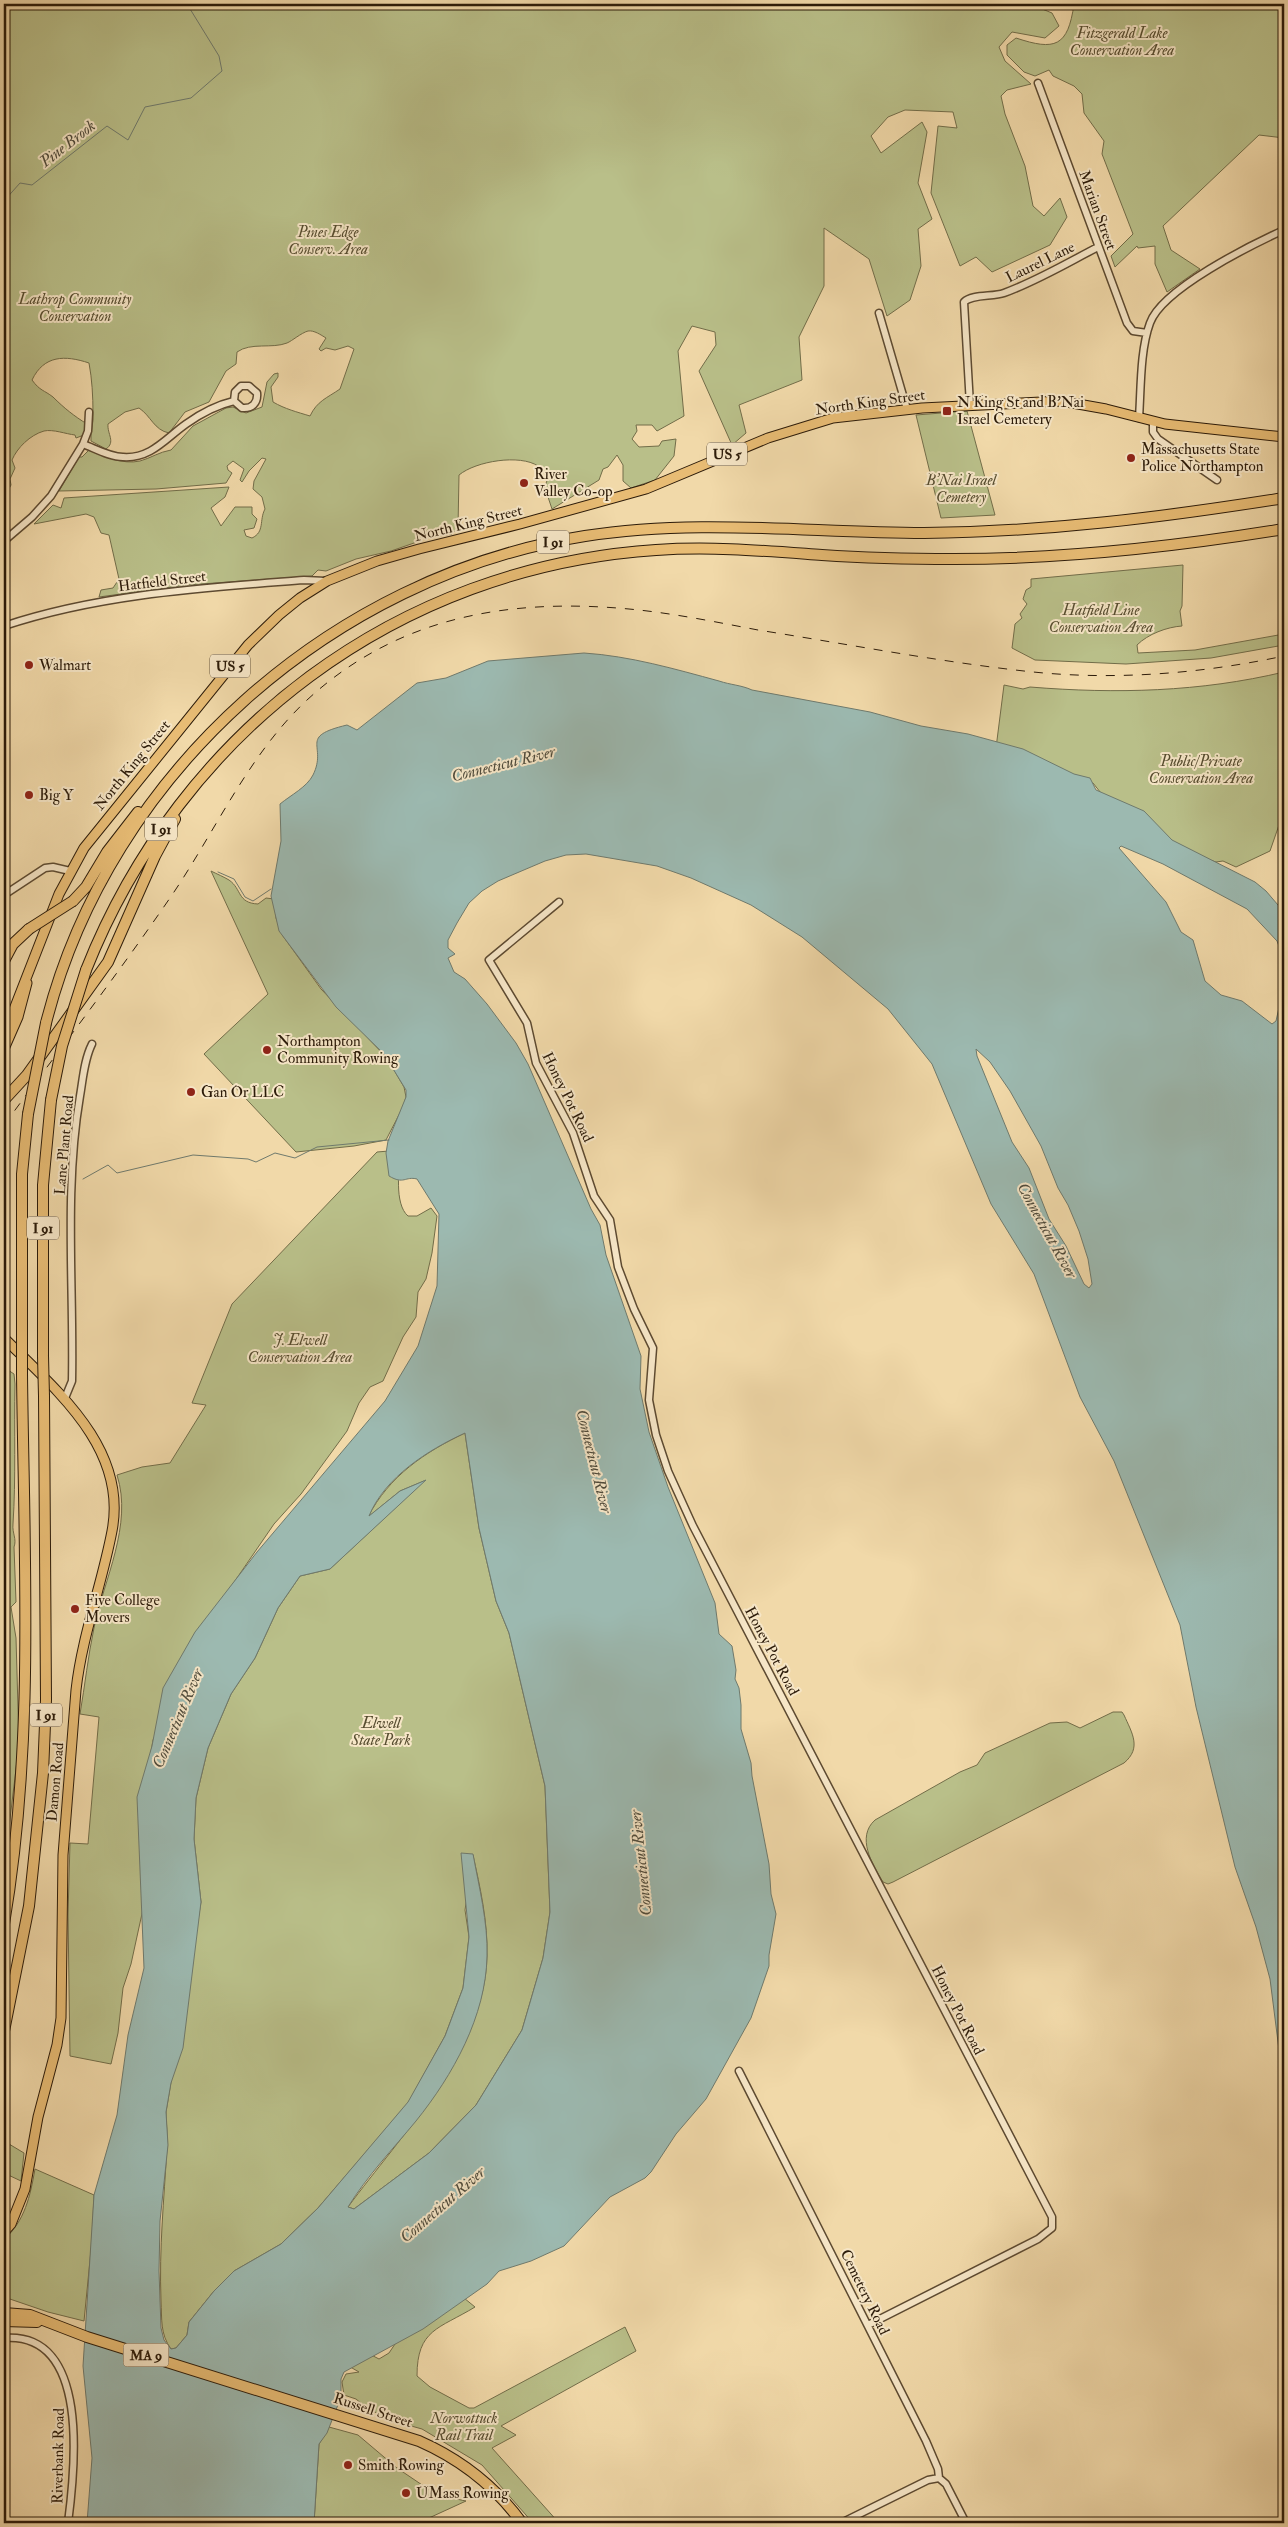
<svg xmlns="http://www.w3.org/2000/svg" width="1288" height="2527" font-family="'IM FELL Double Pica',serif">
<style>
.green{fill:#b9bf89;stroke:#726d49}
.water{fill:#9cb9b0;stroke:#6f7a6d;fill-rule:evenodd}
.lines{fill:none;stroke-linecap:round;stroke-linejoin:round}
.stream{stroke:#6f7a6d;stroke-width:1}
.minor-casing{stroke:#5d4a31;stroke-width:9}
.major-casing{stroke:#2c1b09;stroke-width:11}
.highway-casing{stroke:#2c1b09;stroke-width:12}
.minor{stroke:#f6e6c7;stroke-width:6}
.major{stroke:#e8bc74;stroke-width:9}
.highway{stroke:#e8bc74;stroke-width:10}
.rail{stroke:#2c1b09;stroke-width:1;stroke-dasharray:9 9;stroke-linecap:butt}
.highway-bridge-casing{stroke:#2c1b09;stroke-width:12;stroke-linecap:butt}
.highway-bridge{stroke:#e8bc74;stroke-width:10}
.poi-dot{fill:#8f2418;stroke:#f6e6c7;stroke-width:2}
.labels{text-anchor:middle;stroke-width:4;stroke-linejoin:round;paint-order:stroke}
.shield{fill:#f6e6c7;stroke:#695842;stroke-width:1}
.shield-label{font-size:14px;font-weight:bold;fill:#2c1b09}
.park-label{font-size:15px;font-style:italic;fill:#564c2f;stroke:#f6e6c7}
.street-label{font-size:15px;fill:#2c1b09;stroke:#f6e6c7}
.poi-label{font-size:15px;fill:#2c1b09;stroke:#f6e6c7;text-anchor:start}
.water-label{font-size:16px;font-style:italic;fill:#4e4a3b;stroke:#f6e6c7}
</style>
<rect width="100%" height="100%" fill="#f1d9a9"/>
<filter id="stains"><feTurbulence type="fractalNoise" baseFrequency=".004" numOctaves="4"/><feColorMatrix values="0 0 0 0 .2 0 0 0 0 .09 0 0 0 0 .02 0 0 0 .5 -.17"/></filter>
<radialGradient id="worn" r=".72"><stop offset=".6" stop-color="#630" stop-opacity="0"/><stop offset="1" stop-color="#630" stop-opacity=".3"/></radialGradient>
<path class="green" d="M4,4H1030L1052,13L1059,26L1045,38L1012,32L999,47L1005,61L1031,84L1007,90L1001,96L1005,114L1025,166L1033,206L1044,216L1060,198L1067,217L1050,245L992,272L976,257L960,266L931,193L938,126L957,128L953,112L905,110L888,117L871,136L881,153L922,122L927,132L918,183L932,219L918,229L921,266L910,300L887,316L869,259L824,228V286L799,337L802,380L739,405L746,433L732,445L699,371L716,345L715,332L692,326L678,351L684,416L657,431L652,425H636L637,431L632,439L639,447L659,446L662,441L676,439L674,456L655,480L631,488L623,481V465L617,455L608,467L603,469L599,480L552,509L547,494H542L548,478C545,475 541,469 538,466C520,454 476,461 459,475L458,528L452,534L419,539L417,542L391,551L356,559L326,571L318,570L312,576L187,585L99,597L101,590L113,588L119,579L109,535L101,533L94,517L86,514L34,524L53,505L61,508L64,498L229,487L225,497L211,508L221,526L235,507H252V514L257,519L254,528L244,530L246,536L252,538C265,532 259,520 265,509L262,497L253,489L254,481L266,459L262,458L249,471L242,482L240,480L244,469L233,461L227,466L228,470L232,473L226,483L156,489L59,491L79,457H82L89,450C105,456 122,465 140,461C151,458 159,452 171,450L193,426L226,408L233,407L246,413L262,407L267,382L274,374L278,373V377L271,387L273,402C285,409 297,412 310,416C317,401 327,398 340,389L354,349L348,346L335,350L326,348L321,351L319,349L326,338C321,335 314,330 308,331C301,333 292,341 287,343C272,349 251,342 237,352L236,364L226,371L209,402L185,412L169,433C154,430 151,416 139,408L125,412L108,424C107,434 116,442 106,449L91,441C90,431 94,423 93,414C93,396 92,379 89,363C65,355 44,355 32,380C40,391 44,390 53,397C64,408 74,416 87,424L84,435L76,438L75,435C66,434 53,429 44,431C30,435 17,448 12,460L15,468L10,479L11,485L4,498Z
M1074,4H1284V138L1259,135L1163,226L1171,250L1200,269L1167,292L1155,264V246L1138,248L1137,246L1115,267L1111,256L1133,234L1102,154L1104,141L1084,113L1082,94L1074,86L1053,76L1049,70L1035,76L1024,72L1007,55V45L1016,38C1055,51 1068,47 1074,4Z
M967,411L995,515L941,518L916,415Z
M1183,565L1182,606L1180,611L1182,626C1167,627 1148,634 1137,645L1138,653L1195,650L1284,634V645L1211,658L1126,664L1035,660L1012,648L1015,624L1022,618L1020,614L1027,604L1023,599L1026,590L1031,587V579Z
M1284,672V824L1279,825L1270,851L1236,867L1223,861L1216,862L1176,849L1112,807L1093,783L996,748L1004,685L1023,689L1030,687C1116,694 1200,692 1284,672Z
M211,871C217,874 224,877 229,880C242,889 237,903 258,904L266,898L274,899L276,918L283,936L321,989L387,1058L404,1087L406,1097L403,1107L386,1140L354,1146L296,1152L204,1054L268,994Z
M401,1150C399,1168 394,1204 408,1216H417L431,1208L437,1216L432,1253L426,1279L418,1292L416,1317L403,1337L383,1381L370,1387L359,1403L347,1431L301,1494L274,1524L228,1591L153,1740L147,1775L143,1909L131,1964L123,1988L118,2033L111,2064L70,2056L68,1915L70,1843L88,1844L99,1717L80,1714C85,1685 88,1656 94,1628C104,1579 133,1525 117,1475L142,1467L170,1463L206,1405L192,1403L232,1304L377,1152Z
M8,1370L14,1374L15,1384C14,1431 16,1478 13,1524C12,1533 17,1539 14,1547L16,1602L11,1607L16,1638L19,1744L4,1869L6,1460L4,1373Z
M465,1433L479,1528L496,1601L509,1633L545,1786L550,1912L543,1958L522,2030L476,2105L429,2153L354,2209L348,2207C401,2135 485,2050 487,1956C488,1922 480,1887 473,1855L465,1910L469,1937L463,1988L445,2036L408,2103L318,2208L281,2244L234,2271L214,2291L189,2322L187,2335L176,2348L171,2349C160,2334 162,2319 161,2301C159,2247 164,2201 167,2147C168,2136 166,2124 166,2112L201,1902L194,1839L196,1798L208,1748L231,1694L255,1658L278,1608L300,1576L330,1569L424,1481L400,1491L368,1517C389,1476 425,1452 465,1433Z
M1113,1712H1122L1124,1715C1132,1733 1142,1748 1124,1763L893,1882L888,1884L883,1882C872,1864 856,1837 875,1820L960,1772L977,1765L985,1753L1050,1723L1067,1722L1080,1728Z
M4,2141L24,2153L21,2181L4,2173Z
M35,2169L94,2195L92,2240L84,2321L48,2312L4,2297V2240C25,2220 30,2197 35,2169Z
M464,2298L475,2307C439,2329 417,2329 417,2376L430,2387L469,2408H474L625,2327L636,2351L501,2426L516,2435L492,2448L559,2523H533L482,2465L422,2429L397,2422L368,2409L356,2399L344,2395L342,2382L346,2374L359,2372L286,2330L297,2316L379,2359L389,2353L397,2341Z
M329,2427L358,2435L397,2468L437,2495L466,2501L418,2523H314L319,2444Z"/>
<path class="water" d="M584,653C630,656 675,669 719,681C731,685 741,685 752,690L870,712L921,726L968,734L1023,749L1074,774L1090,778L1096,790L1144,811L1172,840L1255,882L1266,891L1284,912V959L1277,941L1247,909L1163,864L1121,846L1119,848L1166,902L1181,932L1193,940L1205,981L1221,995L1242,1001L1272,1024L1276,1021L1284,985V2089L1270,1979L1256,1927L1235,1867L1196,1707L1180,1625L1114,1461L1080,1397L1034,1274L991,1204L932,1064L888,1009L802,937L751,905L691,878L657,866L586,854L566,855L545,861L498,881L482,891L469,903L457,923L448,940V948L455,954L448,958L454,972L465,979L487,1004L516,1043L528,1064L591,1209L600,1225L606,1255L641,1356L640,1389L649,1432L668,1487L715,1603L719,1634L732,1646L736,1670L735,1679L739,1688L741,1705V1729L751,1763L752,1776L769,1864L771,1894L776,1914L769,1955V1966L751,2018L706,2099L676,2134L651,2172L645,2178L610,2197L564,2246L531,2261L499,2271L487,2284L423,2329L344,2372L341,2379V2397L327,2433L319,2444L314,2523H87L92,2458L83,2366L94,2195L117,2115L128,2035L144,1968L137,1797L152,1746L163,1688L195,1632L257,1552L385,1401L418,1346L437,1286L439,1214L417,1179C405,1176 404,1185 389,1176L386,1153L388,1141L406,1097V1090L384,1054L336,1007L279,931L271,896L281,841L280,804C291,795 307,787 313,775C328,745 297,737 347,725L357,730L417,683L446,678L488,661ZM976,1049L990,1062L1010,1091L1041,1146L1058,1188L1068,1205L1079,1231L1088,1259L1092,1284L1089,1288L1084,1284L1066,1246L1049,1219L1029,1168L1012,1142L977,1056ZM465,1433L479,1528L496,1601L509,1633L545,1786L550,1912L543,1958L522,2030L476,2105L429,2153L354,2209L348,2207C367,2176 393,2149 416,2121C453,2075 486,2016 487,1956C488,1922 479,1887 473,1854L461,1853L469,1937L463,1988L445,2036L408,2102L318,2208L281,2244L234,2271L214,2291L189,2322L187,2335L176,2348L171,2349L164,2340L161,2328L159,2271L160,2221L168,2145L166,2112L171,2083L183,2048L201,1902L194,1839L196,1798L208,1748L231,1694L255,1658L278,1608L300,1576L330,1569L426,1480L400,1491L369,1516C385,1477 428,1450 465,1433Z"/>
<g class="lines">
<path class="stream" d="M4,201L20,183L32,185L107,126L128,140L145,107L191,98L222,71L219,56L187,4
M218,872L234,879L245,897L253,901L271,889
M83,1179L108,1165L117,1173L193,1155L248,1159L256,1162L275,1153L295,1158L317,1147L389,1140"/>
<defs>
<path id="minor" d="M1038,83L1127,323L1133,331L1147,333
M879,313L907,409
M970,405L964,302C972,294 993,297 1004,293C1037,281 1067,263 1098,247
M1139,418C1141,389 1140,350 1150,323C1162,289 1251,245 1284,230
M1153,421V432L1158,439L1217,480
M83,444C96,449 110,457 123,457C151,459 166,438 186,424C200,414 217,405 234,401L242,408C252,409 258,403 257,393L249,386H241L235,392L234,401
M4,541L32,517L51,496L83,444L88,431L89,412
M4,626C100,594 203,588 304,580L326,581
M4,895L45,868L53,867L70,871
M559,902L489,960L527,1023L536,1063L573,1133L594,1196L610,1220L618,1267L634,1309L653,1348L649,1400L656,1435L668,1471L693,1526L1052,2217V2228L1038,2239L868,2325
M65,1398L72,1381C74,1286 64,1190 80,1096C83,1079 84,1060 92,1044
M739,2071L926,2441L938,2469L939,2478L946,2484L966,2523
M4,2338C91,2331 75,2470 68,2523
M841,2523L928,2480L939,2478"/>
<path id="major" d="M4,1035L59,894L84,848L248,645L279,615L300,598L327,581L377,561L419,549L520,524L646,489L768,438L833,418L922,408L1061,401L1106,409L1165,424L1284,437
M4,1049L18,1017L27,983
M4,1338C56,1390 128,1448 112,1531C102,1584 82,1636 76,1690L63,1855L61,2018L57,2045L38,2117L25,2189L11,2224L4,2232"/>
<path id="highway" d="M73,901L86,887L107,852L138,812
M4,961L13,944L29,929
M86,970C181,730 398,567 656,550C712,546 767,551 822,555C866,558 910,559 954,559C1065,559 1174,547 1284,529
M46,1023C109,773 332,576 585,536C698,518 811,533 924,533C1046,532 1165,517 1284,498
M4,1100L27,1075L108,962L155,856L175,819
M22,1335V1174L28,1114
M43,1356V1185L51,1100
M4,1924C35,1742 24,1557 22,1374
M4,2031L29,1906L43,1773L46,1700L44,1396
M4,2313L30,2315L87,2337L419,2441C460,2459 495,2486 522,2523
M4,2321L37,2322"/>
</defs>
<use href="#minor" class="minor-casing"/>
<use href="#major" class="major-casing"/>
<use href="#highway" class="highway-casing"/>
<use href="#minor" class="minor"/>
<use href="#major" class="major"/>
<use href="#highway" class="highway"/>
<path class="rail" d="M4,1125C60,1049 118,974 172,895C216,830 249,754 307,700C398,616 510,598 629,609C672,613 716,622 758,630C847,644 935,661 1024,671C1110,681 1200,674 1284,656"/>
<defs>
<path id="highway-bridge" d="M29,929L73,901
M51,1100L62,1046L86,970
M28,1114L46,1023
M22,1335V1374
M43,1356L44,1396"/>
</defs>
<use href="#highway-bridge" class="highway-bridge-casing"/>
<use href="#highway-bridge" class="highway-bridge"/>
</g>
<g class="poi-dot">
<rect x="942" y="406" width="10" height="10" rx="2.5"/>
<circle cx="1131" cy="458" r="5"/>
<circle cx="524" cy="483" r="5"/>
<circle cx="29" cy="665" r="5"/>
<circle cx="29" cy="795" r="5"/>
<circle cx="267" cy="1050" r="5"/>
<circle cx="191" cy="1092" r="5"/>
<circle cx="75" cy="1609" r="5"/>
<circle cx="348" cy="2465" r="5"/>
<circle cx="406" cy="2493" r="5"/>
</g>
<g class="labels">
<g class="shield">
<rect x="707" y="442.5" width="40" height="23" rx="4"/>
<rect x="537" y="530.5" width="32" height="23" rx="4"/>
<rect x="210" y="654.5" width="40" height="23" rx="4"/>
<rect x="145" y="817.5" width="32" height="23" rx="4"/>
<rect x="27" y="1216.5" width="32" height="23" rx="4"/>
<rect x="30" y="1703.5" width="32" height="23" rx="4"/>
<rect x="123.5" y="2343.5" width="45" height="23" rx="4"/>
</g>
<g class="shield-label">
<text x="727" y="459">US 5</text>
<text x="553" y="547">I 91</text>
<text x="230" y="671">US 5</text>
<text x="161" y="834">I 91</text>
<text x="43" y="1233">I 91</text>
<text x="46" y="1720">I 91</text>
<text x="146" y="2360">MA 9</text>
</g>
<g class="park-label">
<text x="1122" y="38">Fitzgerald Lake<tspan x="1122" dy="17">Conservation Area</tspan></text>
<text x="328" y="237">Pines Edge<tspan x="328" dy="17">Conserv. Area</tspan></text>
<text x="75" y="304">Lathrop Community<tspan x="75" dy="17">Conservation</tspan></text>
<text x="961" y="485">B'Nai Israel<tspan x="961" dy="17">Cemetery</tspan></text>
<text x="1101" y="615">Hatfield Line<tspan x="1101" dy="17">Conservation Area</tspan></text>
<text x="1201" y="766">Public/Private<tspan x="1201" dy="17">Conservation Area</tspan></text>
<text x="300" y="1345">J. Elwell<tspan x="300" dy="17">Conservation Area</tspan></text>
<text x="381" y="1728">Elwell<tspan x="381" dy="17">State Park</tspan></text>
<text x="464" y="2423">Norwottuck<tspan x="464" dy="17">Rail Trail</tspan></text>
</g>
<g class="street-label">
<text transform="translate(1098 210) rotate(70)" y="5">Marian Street</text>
<text transform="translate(1040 262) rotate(-26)" y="5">Laurel Lane</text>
<text transform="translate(870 402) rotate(-8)" y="5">North King Street</text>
<text transform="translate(468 523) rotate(-14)" y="5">North King Street</text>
<text transform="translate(162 581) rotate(-7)" y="5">Hatfield Street</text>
<text transform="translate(132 765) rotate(-51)" y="5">North King Street</text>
<text transform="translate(568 1097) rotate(64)" y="5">Honey Pot Road</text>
<text transform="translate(64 1145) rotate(-85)" y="5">Lane Plant Road</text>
<text transform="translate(772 1651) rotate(62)" y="5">Honey Pot Road</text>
<text transform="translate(55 1782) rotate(-85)" y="5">Damon Road</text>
<text transform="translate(958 2010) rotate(63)" y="5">Honey Pot Road</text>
<text transform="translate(865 2292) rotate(64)" y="5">Cemetery Road</text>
<text transform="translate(373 2410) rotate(18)" y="5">Russell Street</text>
<text transform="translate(58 2456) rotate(-89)" y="5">Riverbank Road</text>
</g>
<g class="poi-label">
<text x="957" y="407">N King St and B'Nai<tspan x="957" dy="17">Israel Cemetery</tspan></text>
<text x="1141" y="454">Massachusetts State<tspan x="1141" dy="17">Police Northampton</tspan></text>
<text x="534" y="479">River<tspan x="534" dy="17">Valley Co-op</tspan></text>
<text x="39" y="670">Walmart</text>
<text x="39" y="800">Big Y</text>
<text x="277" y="1046">Northampton<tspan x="277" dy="17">Community Rowing</tspan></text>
<text x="201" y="1097">Gan Or LLC</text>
<text x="85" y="1605">Five College<tspan x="85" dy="17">Movers</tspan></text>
<text x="358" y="2470">Smith Rowing</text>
<text x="416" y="2498">UMass Rowing</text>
</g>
<g class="water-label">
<text transform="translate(67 143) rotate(-38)" y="6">Pine Brook</text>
<text transform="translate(503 763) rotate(-14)" y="6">Connecticut River</text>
<text transform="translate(1048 1230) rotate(61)" y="6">Connecticut River</text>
<text transform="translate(595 1461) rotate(76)" y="6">Connecticut River</text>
<text transform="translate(177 1718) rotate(-67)" y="6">Connecticut River</text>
<text transform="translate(640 1863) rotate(-96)" y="6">Connecticut River</text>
<text transform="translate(442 2204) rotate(-41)" y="6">Connecticut River</text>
</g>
</g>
<rect width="1288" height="2527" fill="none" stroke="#f1d9a9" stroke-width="20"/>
<rect x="5" y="5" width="1278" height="2517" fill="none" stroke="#2c1b09" stroke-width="2.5"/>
<rect x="10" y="10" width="1268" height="2507" fill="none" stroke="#2c1b09"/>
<rect width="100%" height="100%" filter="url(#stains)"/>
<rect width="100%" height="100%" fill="url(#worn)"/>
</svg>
